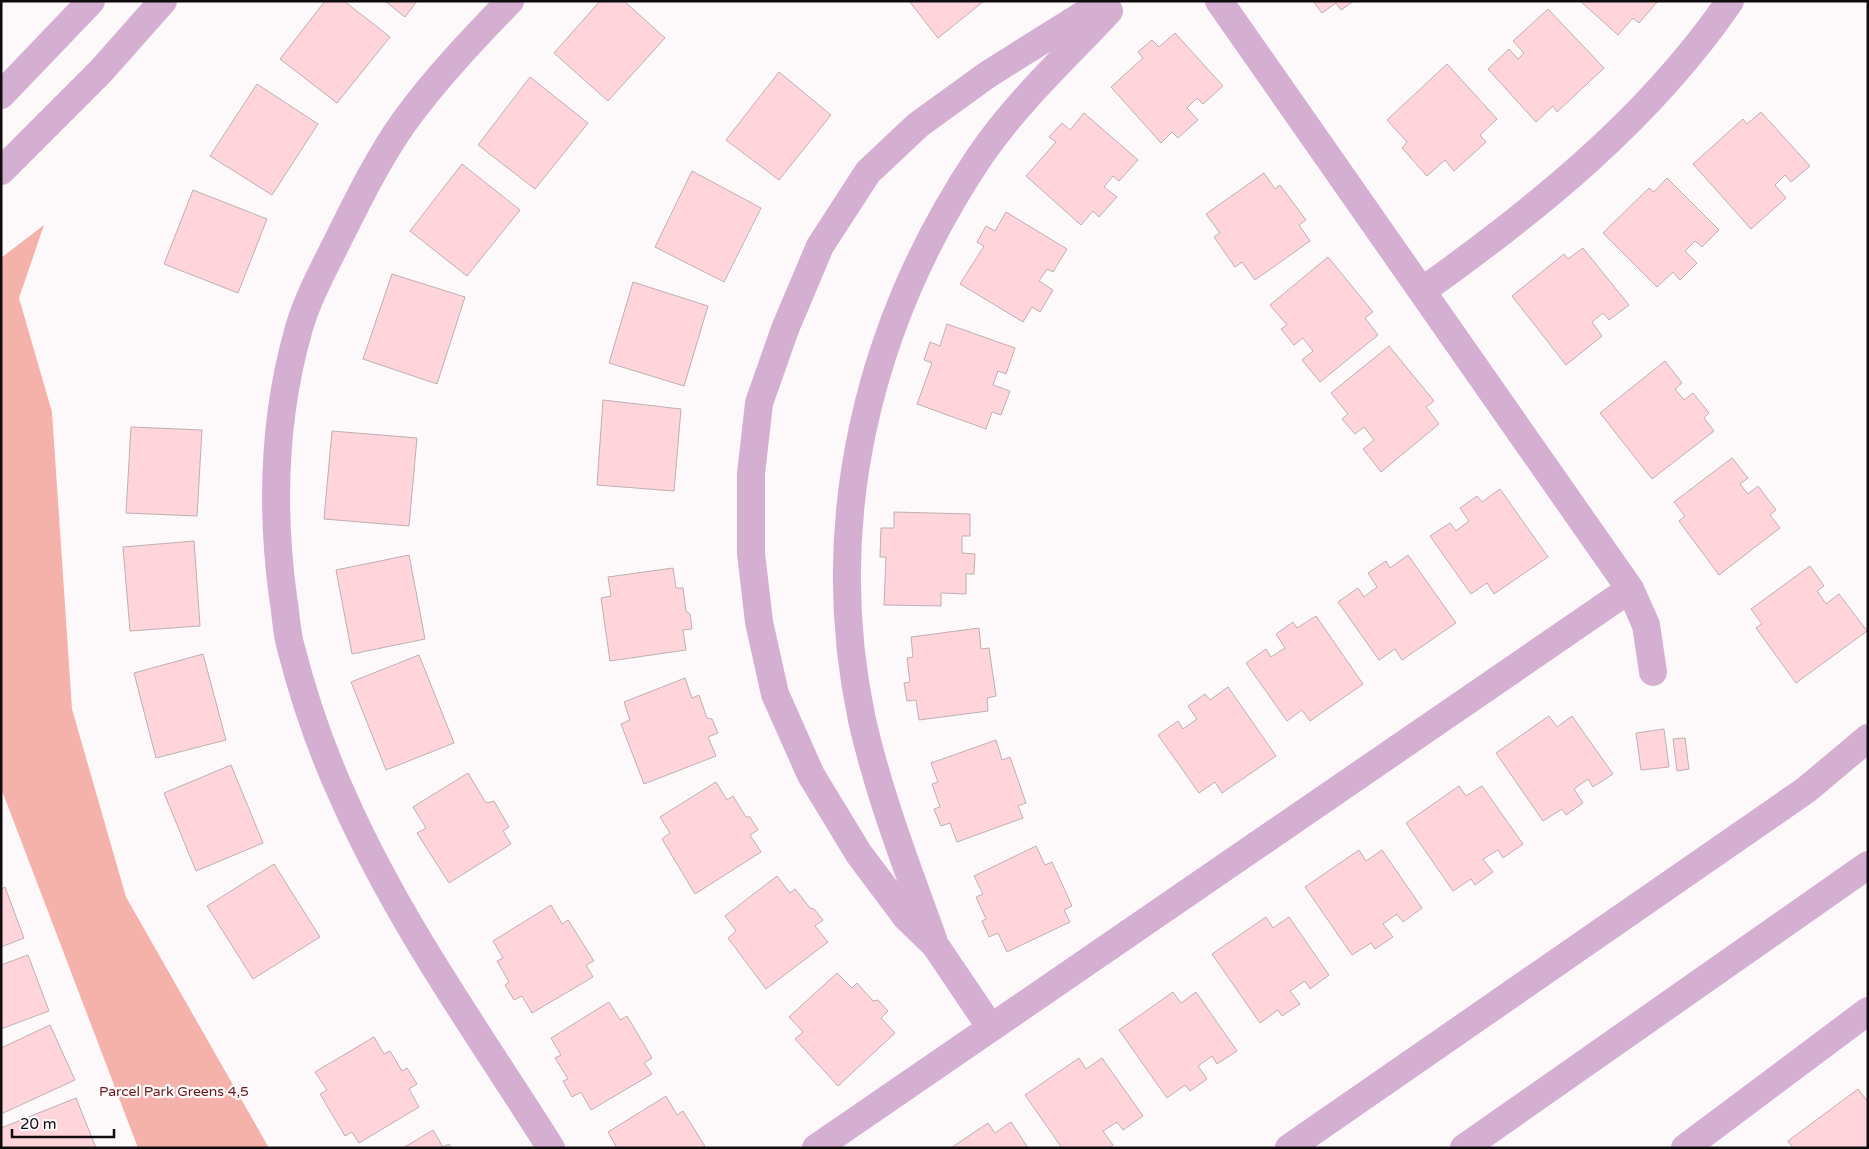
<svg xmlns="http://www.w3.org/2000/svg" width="1869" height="1149" font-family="'Varela Round',sans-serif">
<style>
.green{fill:#f5b2ab}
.building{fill:#ffd4db;stroke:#beb0b2}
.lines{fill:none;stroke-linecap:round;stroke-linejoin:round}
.minor{stroke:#d4afd2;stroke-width:28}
.tertiary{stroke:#d4afd2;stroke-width:28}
.labels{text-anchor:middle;stroke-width:4.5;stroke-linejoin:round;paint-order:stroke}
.park-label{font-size:14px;fill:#6a1c1b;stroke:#fdf8fa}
</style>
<rect width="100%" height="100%" fill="#fdf8fa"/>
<path class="green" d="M44,225L19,298L52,412L72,709L126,897L269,1148H138L1,788V258Z"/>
<path class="building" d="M325,1H344L390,37L337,103L280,59Z
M385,1H417L405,17Z
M600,1H624L665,38L608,101L554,53Z
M909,1H984L938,38Z
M1313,1H1354L1341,10L1336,3L1322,13Z
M1580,1H1658L1639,23L1633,18L1618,35Z
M1548,9L1604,68L1557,112L1553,106L1536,122L1488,69L1509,49L1518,59L1524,53L1513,41Z
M1175,33L1223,86L1203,104L1197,98L1187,108L1198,120L1178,138L1172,132L1161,143L1111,87L1143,58L1138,52L1152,40L1159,47Z
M1447,64L1497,119L1480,135L1486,142L1454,171L1445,160L1427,176L1402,148L1407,142L1387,120Z
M779,72L831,115L779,180L726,140Z
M530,77L588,123L535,189L478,145Z
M257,84L318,124L272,195L210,156Z
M1761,112L1810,166L1791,182L1785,175L1775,185L1786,198L1751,229L1693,164L1743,119L1747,124Z
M1084,113L1138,160L1119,181L1113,176L1104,187L1117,197L1099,217L1093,211L1081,225L1026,176L1056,142L1049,137L1062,123L1070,130Z
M462,164L520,210L467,276L410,231Z
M692,171L761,208L724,282L655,247Z
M1264,173L1275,189L1280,185L1306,220L1299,225L1310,241L1255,280L1242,262L1235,267L1214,237L1220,233L1206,214Z
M1667,178L1719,230L1702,247L1695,241L1685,251L1697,263L1680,280L1673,272L1657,287L1603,233L1649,188L1654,192Z
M193,190L267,219L238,293L164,264Z
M1006,212L1067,249L1053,272L1047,269L1039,281L1053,290L1040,312L1032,307L1023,322L960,284L984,246L977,242L986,226L995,231Z
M1583,248L1629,305L1609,320L1603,313L1592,322L1602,336L1566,365L1512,296L1564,254L1568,259Z
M1328,257L1373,312L1365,318L1378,335L1320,382L1302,360L1313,351L1303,338L1294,345L1281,329L1287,325L1270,305Z
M392,274L465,297L437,384L363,359Z
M633,282L708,306L684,386L609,363Z
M947,324L1015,348L1006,374L998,371L993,385L1010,391L1001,415L992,412L986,429L917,404L932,363L924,360L930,342L940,346Z
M1389,346L1434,401L1426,407L1439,424L1381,472L1363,449L1374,440L1364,427L1355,434L1342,419L1348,414L1331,393Z
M1665,361L1682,383L1675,389L1684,400L1693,393L1709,413L1704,418L1714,431L1652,479L1600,413Z
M603,400L681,409L674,491L597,485Z
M131,427L202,430L197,516L126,513Z
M332,431L417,438L409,526L324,519Z
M1732,458L1748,478L1740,484L1748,494L1758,486L1776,510L1770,515L1780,528L1719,575L1679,521L1685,516L1674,502Z
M1500,489L1548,557L1494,594L1487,583L1471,594L1430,536L1450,523L1456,531L1469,521L1460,508L1477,496L1482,502Z
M894,512L970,514V536H962V553L975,554L974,574H966V594L941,593V606L884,605L886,557H880L881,528H894Z
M194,541L200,626L130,631L123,547Z
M409,555L425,639L352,654L336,570Z
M1408,555L1456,623L1402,660L1395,649L1379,660L1338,602L1358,588L1364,597L1377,587L1368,573L1386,561L1390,568Z
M1810,566L1824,586L1817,591L1826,604L1839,594L1867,631L1796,683L1756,628L1762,624L1751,609Z
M673,568L676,588H683L686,611L690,614L692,629L683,630L686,650L610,661L601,598L611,596L608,577Z
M1316,616L1363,684L1310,721L1302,710L1287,721L1246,663L1266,649L1271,657L1285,648L1276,634L1293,622L1297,628Z
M979,628L981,649L989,648L996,696L987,698L988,711L919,720L916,700L907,701L904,683L910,682L907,658L913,657L911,637Z
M203,654L226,740L156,758L134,673Z
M419,655L454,743L386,770L351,682Z
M685,678L692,698L699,695L707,718L712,719L718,733L708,737L716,756L644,784L621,724L630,720L624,702Z
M1228,687L1276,756L1222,793L1215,782L1199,793L1158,735L1178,721L1183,729L1197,719L1188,706L1205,694L1210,700Z
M1549,716L1557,727L1572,716L1613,774L1593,787L1588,779L1574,789L1583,803L1566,815L1562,809L1543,821L1496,753Z
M1664,729L1669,767L1641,770L1636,733Z
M1685,738L1689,769L1677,771L1673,739Z
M996,740L1002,760L1010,757L1026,803L1018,806L1023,818L957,842L950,823L941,826L934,809L940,807L932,784L938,782L931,763Z
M231,765L263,843L196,871L164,793Z
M468,773L486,803L494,801L509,827L503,831L511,844L449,883L417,833L426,828L413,807Z
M716,782L727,800L733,796L746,817H750L758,830L750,835L761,852L695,894L662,839L670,833L660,817Z
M1459,786L1466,796L1482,786L1523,844L1503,858L1498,850L1483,859L1493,872L1475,885L1471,879L1453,891L1406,823Z
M1036,846L1045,865L1052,862L1072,906L1064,910L1070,922L1007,952L998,933L989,937L982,921L986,919L976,897L983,894L974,876Z
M1359,850L1366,861L1382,850L1422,908L1403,922L1397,914L1383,924L1393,937L1375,949L1371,943L1352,955L1305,887Z
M274,864L320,937L253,979L207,906Z
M777,876L790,893L795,889L810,908L814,909L823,920L815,926L828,942L766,989L728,938L736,931L725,916Z
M5,887L24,938L1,947V889Z
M551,905L562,924L568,920L594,961L586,965L593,977L532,1013L522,996L514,1000L505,985L509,982L497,961L503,958L493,941Z
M1266,917L1273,928L1289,917L1329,975L1310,989L1305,981L1290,991L1300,1004L1282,1016L1278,1010L1260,1023L1212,954Z
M28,955L49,1011L1,1029V965Z
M837,973L852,988L857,983L873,1001L878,1000L888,1011L881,1018L895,1033L838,1086L795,1039L803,1032L789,1017Z
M1173,992L1181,1003L1196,992L1237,1051L1217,1064L1212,1056L1198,1066L1207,1079L1190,1091L1185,1085L1167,1098L1119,1030Z
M609,1002L620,1020L627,1016L652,1058L644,1063L652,1074L591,1110L581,1092L572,1097L563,1081L568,1079L555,1058L561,1055L551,1038Z
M50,1025L75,1080L1,1114V1048Z
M374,1037L384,1054L390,1051L402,1071L407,1068L417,1084L409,1089L419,1107L359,1143L352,1132L345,1136L320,1094L327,1090L315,1072Z
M1079,1058L1086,1069L1102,1058L1143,1116L1123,1130L1117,1122L1103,1131L1113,1145L1109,1148H1062L1025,1095Z
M1858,1089L1868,1102V1148H1793L1788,1141Z
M666,1096L677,1115L683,1111L706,1148H617L608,1132Z
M76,1098L96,1148H1V1128Z
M1011,1122L1028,1148H951L988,1123L995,1133Z
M433,1130L443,1147L449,1144L451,1148H403Z"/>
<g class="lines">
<path class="minor" d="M510,1C473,39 435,79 404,122C377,160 356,204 335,246C322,272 307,300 299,328C274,415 271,508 283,597C286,613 286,631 291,648C304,699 322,751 344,799C399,923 479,1034 551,1148
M1219,1L1630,589L1646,625L1653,672
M1422,291C1537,209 1649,119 1730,1
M933,939C907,867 879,795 862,720C820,522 868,323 980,156C1016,103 1066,57 1109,11
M991,1028L935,945L907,918L859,854L811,775L775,694L759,622L751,553V474L759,403L785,329L820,246L868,172L918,125L987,75L1105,1
M816,1148L1630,589
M1685,1148L1868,1011"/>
<path class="tertiary" d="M1,95L91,1
M1,171L101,71L163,1
M1289,1148L1806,790L1868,738
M1464,1148L1868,865"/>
</g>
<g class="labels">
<g class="park-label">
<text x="174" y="1096">Parcel Park Greens 4,5</text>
</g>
</g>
<rect width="1869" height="1149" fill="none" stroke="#100c0e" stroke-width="5"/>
<path d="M12 1129v8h102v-8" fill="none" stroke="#100c0e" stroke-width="2.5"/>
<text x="20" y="1129" font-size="15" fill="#100c0e" stroke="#fdf8fa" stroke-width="4" paint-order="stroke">20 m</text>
</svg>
